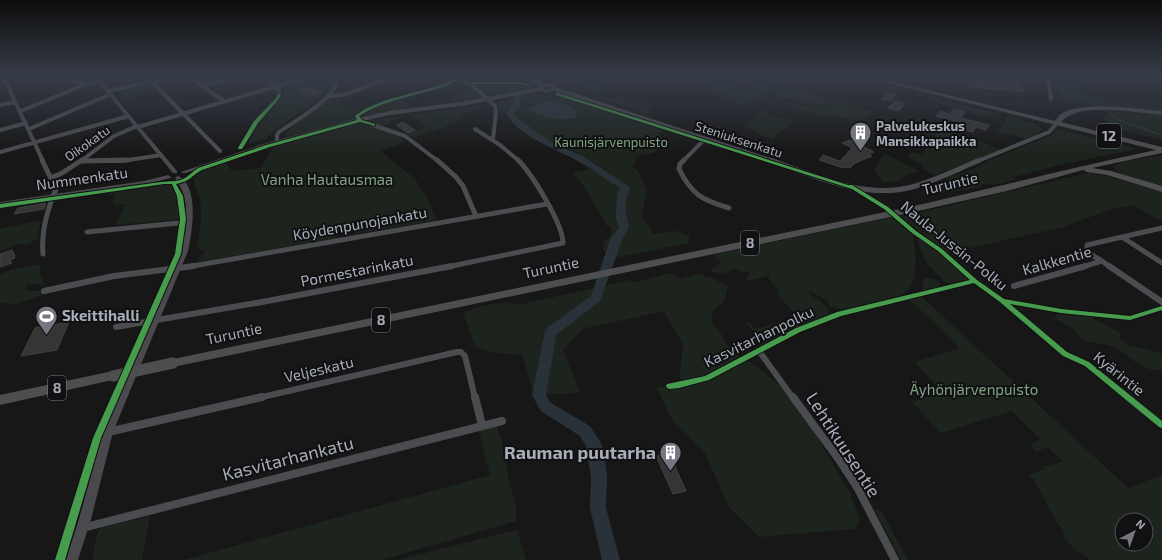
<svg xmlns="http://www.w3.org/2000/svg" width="1162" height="560" font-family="'Exo 2',sans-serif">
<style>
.green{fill:#1d241e;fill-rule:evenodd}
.water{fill:#2a3239}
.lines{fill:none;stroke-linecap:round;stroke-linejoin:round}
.stream{stroke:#2a3239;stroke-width:1.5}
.river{fill:#2a3239;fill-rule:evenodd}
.building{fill:#353536;stroke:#3f4043}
.street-far3{stroke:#4b4c50;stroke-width:4}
.street-far2{stroke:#4b4c50;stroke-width:5}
.street-far1{stroke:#4b4c50;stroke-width:6}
.street{stroke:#4b4c50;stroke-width:8}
.secondary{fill:#4a4a4e;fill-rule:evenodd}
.highway{fill:#4e4e51;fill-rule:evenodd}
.highway-bridge{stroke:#4e4e51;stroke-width:11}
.cycleway-casing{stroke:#111113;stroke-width:2}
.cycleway{fill:#469c4c;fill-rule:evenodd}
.labels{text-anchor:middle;stroke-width:4;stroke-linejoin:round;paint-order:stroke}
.far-poi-label{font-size:13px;font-weight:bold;fill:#a8adb8;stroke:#111113;text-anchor:start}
.far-street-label{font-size:13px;fill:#a8adb8;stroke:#111113}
.far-park-label{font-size:13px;fill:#7fa381;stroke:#111113}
.shield{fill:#111113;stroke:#7b7e86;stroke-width:1}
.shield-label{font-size:14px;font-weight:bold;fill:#a8adb8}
.street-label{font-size:15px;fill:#a8adb8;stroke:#111113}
.park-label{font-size:15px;fill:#7fa381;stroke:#111113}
.poi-label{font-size:15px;font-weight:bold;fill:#a8adb8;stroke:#111113;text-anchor:start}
.near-street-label{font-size:18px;fill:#a8adb8;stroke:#111113}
.near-poi-label{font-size:18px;font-weight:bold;fill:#a8adb8;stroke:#111113;text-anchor:end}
</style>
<rect width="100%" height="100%" fill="#171717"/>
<path class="green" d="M321,76L330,88L324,95L276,129L266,139L249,144C249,122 281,107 284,88L300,81Z
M507,76C521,76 526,77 537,85V87L495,96L486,94L478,87L480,85L511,84Z
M579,76H591L588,78L609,84L599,89L601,94L599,96L579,84L568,83L571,82L569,80Z
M772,76H787C781,79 778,84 774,89C767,97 747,108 737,106C735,95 721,96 713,92L717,88L716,87L697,81L702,78H706V80C723,82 737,90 753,86L752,84L754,83L772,87L773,85L759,82C764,79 770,82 775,78Z
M990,76L1013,77L1018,76H1043L1042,80L1038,81Z
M1057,76H1078V90L1084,95L1142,103L1154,101L1162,103V111L1076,104L1059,100Z
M149,82L157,89L124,98L117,90Z
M784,87L873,111L872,112L863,118L855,120L832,115L820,116L785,106L783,103L788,102L826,109L827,108L792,99H780L775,97Z
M473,89L481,97L480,99L430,107L427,104L428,103L433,104L452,98L451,97Z
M528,94L559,95L570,98L662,129V132L659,135L667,142L652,154H643L637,157L633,168L638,170L647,192L642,214L643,220L647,223L653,234L676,231L689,236V243L614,258L620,235L627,228L623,216L626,203L624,197L629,192V188L587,161L551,145L516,119L513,113L501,114L497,102Z
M630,97L627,99L653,106L647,112L650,113L644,115L607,100L610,98Z
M933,98L1001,114L988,118L944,105Z
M400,99L411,105H419L421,107L359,117L366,111Z
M329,100L362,110L354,119L285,137V133Z
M490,103L492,106H484L460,116L465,119L414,138L406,134L427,126L411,115Z
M762,110L767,112L768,114L793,121L786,129L778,132L774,140L760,135L744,126Z
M1117,112L1162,115V140L1109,126L1104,117Z
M403,116H407L390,121L392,123L384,126L367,121Z
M1007,117L1034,123L1036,126L1044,129L1027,139L996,131L1005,124Z
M906,120L970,137L1001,150L935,175L923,169V165L908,158L911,152L923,155L926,149L937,145L935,133L914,127Z
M359,123L399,136L405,142L381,151L415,179L426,196L437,220L354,234L355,225L338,226L336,238L198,262L205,251L197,248C200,232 203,216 200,200C199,192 190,182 195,174L200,170L231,159L232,161L226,163L232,171L261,168L275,145Z
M1056,129L1138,149L1063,164L1014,177L1016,179L1000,184H982L981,187L959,191L920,194L929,186L942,183L949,177L971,170L992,159L1052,135Z
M884,153L919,171L904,176L899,181L883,182L874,171Z
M1162,155V186C1148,182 1121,180 1113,166L1122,162Z
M593,168L620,186L618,212L620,228L612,240L607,253L603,250L604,241L610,238L611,227L607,226L583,185L573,173Z
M1088,173L1106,176L1162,192V222L1133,205L1108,210L1064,227L947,253L900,217Z
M163,184L172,185L179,200L180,219L116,225L125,204L115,205L112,201L116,195H108L109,192L139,189Z
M894,217L912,233C916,252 921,283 901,296C894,301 874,303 865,305C851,308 839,313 827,304L829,302L809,290V293C815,299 825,303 829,311L828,315L804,325L762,347L755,341L759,338L747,323L749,322L755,329L798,317L776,293L779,291L768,278L770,277L768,276L746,281L745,279L749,277V272H743L734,269L725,273L712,272V269L720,264L721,262L715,257V254Z
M41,220L37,239L28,244H19L0,251V229Z
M916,235L931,244L970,279L950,284L945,282L929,266L923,257Z
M41,264L40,271L44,285L28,284L24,288L27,291H45L47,294L16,304L0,303V275L7,271Z
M669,273L681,279L697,274L713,278L728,287L724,302L712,312V323L722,335L726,344L735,353L757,367L783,388L810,425L849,491L860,519L855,529L759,537L729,507L705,453L673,422L657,388L679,385L683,344L664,311L582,329L563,350L580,393L534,395L522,355L494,353L475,347L464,314C475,305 505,300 518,305L629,280L637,282Z
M927,278C933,278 936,279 940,283V287L922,292L923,280Z
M921,296L1128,488L1162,475V560H1090L1083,554L1076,551L1064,538C1065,532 1063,528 1058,525L1035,481L1029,475L1044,469L1042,467L1063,462L1048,447L1036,451L1030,445L1040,439L1012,411L941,433L912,402L942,391L915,362L960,348L909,299ZM1122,520H1146V544H1122Z
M1057,314L1089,316L1120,333V339L1130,346L1139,347L1162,354V370C1139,372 1132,355 1113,347C1103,342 1091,345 1081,338C1078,336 1078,333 1076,331C1071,326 1061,322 1054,318Z
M491,427H497L501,437L509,479L516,507V521L381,560H184L490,475L479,431Z
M875,510H880L883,514L908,560H901Z
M150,516L142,560H92L97,534L100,528Z
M517,530L526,560H398Z"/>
<path class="water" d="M545,101C557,101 567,104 577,112L576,117C567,123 536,116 527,109Z"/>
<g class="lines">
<path class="stream" d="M1069,76L1076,97L1099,103L1103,107
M1108,111L1118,120L1162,135"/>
<path class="river" d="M500,76H508L513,87L522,97L518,108L514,113L517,118L551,142L582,156L630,187C630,191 628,192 627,196C624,206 627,218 629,228L622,240L600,301L556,335L546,395L551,403L590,426L601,443L604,451L607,477L606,508L620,560H602L590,508L591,477L586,446L580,436L541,411L532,395L545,331L548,327L591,296L610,240L619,228L616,217L617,194L620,188C605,179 591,168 576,160C556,149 516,135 506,113L510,108L514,97L506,88Z"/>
</g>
<path class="building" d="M966,79L1019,83L1025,92L971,87Z
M308,87L320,92L311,96L299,90Z
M887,92L896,95L891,101L881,99Z
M895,101L905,104L899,111L888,108Z
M953,109L965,112L961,118L989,125L986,130L976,127L973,132L960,129L963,123L936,116L940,111L950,114Z
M403,122L415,130L408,133L396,125Z
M850,140L874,152L869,154L872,156L855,163L850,168L845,167L843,168L819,160L823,155L840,161L852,148L842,143Z
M46,203L44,209L14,214L18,208Z
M12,250L15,256H14L15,258L10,260L12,263L0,267V254Z
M69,322L57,350L21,356L35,328L54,323L53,325Z
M669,453L686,491L673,494L656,456Z"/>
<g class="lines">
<path class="street-far3" d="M3,76L43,161
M52,76L85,84
M146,76L220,151
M193,76V80L224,101
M262,76L279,90V94
M443,76L470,83L495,106L496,112L493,139
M526,76L542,85
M1048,76L1051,99
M203,85L246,76
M555,89L773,161
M108,91L173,76
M327,97L347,94L393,76
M0,105L15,102
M365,110L395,99L444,85L455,80
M21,111L86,84L100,81
M373,125L405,136L438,161
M138,127L311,76
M29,129L111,94
M475,129L500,145L519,161
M0,130L26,123
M277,142V135L279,132C297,120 326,104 336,85L328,76
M0,152L129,116
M81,161H122L161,155
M81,161L114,136L137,126
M683,161L705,139
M978,161L1049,132L1057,123"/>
<path class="street-far2" d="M42,160L56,189C47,210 41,231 43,254
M437,160L456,177L463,186L476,216
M684,160L680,164L679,169C692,195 702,200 729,208
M770,160C813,175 865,200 912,187C935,181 958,169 980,160
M81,161L128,160
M51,178L62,173L82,160
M87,232L189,222
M1122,237L1162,263
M1102,261L1110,267
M187,267L547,204
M447,267L563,243C563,224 532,174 518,160
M1082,267L1102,261L1087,252V245L1162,228"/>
<path class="street-far1" d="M1109,266L1162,302
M1014,286L1086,266
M44,291L114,276L194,266
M116,327L262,302L452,266
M1057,348L1065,354L1087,364L1128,398
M759,351L793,398
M258,398L457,352H461L465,356L475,398"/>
<path class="street" d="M475,397L482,425
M793,397L840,461L857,487L895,560
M1127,397L1162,425
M108,432L262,397
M82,528L502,421"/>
<path class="secondary" d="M93,76H97L177,171V173H173Z
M570,76H576L555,85L558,88L557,89L547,93L540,91L461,106L390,115L359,122L267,146L186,173H182L181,172L263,144L358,118L390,111L461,102L536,88L541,84L551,83ZM544,87H551L552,88L547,89L542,88Z
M1137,76L1162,78V82L1139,78Z
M168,175L171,177L170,178L144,185L0,206V202L144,181Z
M178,176C200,186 192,233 188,251L113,432L91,519L78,560H66L79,519L103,432L180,251C186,225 192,201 175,178Z"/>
<path class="highway" d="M861,76H870L1055,121C1057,119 1059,115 1061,114C1083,100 1137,109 1162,111V115C1137,113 1079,101 1061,122L1162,147V153L1092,168L1111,171L1162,186V192L1107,175L1087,172L1083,170L1007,191L900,215L173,367L169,366L167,363L169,360L173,359L900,209C985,190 1070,168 1156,150Z
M113,371L117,373L119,376L117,379L0,405V395Z"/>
<path class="highway-bridge" d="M113,376L173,363"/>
<defs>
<path id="cycleway" d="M454,79L457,80C447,87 434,90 422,93C400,99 379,103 359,116L362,120L375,124V126L360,122L270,147L202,170C191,176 191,181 176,184L183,196L186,219L181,254L101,438L65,560H55L93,438L175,254L180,219L177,196L172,184H164L0,208V204L161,182C169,181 178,182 185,178C190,175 193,171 198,168L266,145L357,120L355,116L356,115C385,95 422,94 454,79Z
M469,82H520L531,85L529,86L520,84H469Z
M278,93L281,94L279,99L258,123L242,149H238V148L254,121L276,98Z
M556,93H558L848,185H852L888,207L916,231L942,249L977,280L1004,299L1061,309L1130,316L1162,306V310L1130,320L1061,313L1010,304L1067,352L1089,362L1162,421V428L1159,427L1085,366L1063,356L1000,302L974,283L841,316L800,332L709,380L679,388L670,389L667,388L666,386L667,384L705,376L796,328L837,312L970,280L938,251L912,233L884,209L852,189L556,95Z"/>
</defs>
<use href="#cycleway" class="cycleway-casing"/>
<use href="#cycleway" class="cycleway"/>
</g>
<linearGradient id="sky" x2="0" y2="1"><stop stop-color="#0d0d0d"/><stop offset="0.49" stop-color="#363c47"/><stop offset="1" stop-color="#363c47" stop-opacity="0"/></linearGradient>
<rect width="1162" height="154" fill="url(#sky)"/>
<defs>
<symbol id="building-pin" viewBox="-11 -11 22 30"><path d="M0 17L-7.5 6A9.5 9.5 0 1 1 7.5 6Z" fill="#757880" stroke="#111113"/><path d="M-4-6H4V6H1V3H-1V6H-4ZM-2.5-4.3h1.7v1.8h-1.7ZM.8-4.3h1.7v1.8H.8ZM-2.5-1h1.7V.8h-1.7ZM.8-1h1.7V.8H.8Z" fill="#fff"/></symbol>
<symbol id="stadium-pin" viewBox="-11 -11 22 30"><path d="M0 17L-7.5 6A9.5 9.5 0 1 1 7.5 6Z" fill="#757880" stroke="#111113"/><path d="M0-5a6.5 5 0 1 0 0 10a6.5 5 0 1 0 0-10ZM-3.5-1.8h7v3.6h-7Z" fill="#fff"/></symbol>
</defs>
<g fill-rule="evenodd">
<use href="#building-pin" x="848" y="120" width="25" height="34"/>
<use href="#stadium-pin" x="34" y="304" width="25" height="34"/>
<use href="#building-pin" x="658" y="440" width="25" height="34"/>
</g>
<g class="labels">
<g class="far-poi-label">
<text x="876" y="131">Palvelukeskus<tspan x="876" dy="15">Mansikkapaikka</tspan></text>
</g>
<g class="far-street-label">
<text transform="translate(739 139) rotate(18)" y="5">Steniuksenkatu</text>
<text transform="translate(87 143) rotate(-35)" y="5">Oikokatu</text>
</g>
<g class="far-park-label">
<text x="611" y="147">Kaunisjärvenpuisto</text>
</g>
<g class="shield">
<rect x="1097" y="124" width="24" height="24" rx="3"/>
<rect x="741" y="231" width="18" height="24" rx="3"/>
<rect x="372" y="308" width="18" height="24" rx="3"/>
<rect x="48" y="376" width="18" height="24" rx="3"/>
</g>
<g class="shield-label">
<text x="1109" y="141">12</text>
<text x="750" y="248">8</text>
<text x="381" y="325">8</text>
<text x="57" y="393">8</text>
</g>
<g class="street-label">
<text transform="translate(82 179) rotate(-8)" y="5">Nummenkatu</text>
<text transform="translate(950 184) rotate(-13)" y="5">Turuntie</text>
<text transform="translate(360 224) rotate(-10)" y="5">Köydenpunojankatu</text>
<text transform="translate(954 246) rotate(39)" y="5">Naula-Jussin-Polku</text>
<text transform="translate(1057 261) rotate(-16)" y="5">Kalkkentie</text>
<text transform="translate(551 268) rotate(-12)" y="5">Turuntie</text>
<text transform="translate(357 271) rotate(-11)" y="5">Pormestarinkatu</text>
<text transform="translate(234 334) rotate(-12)" y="5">Turuntie</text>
<text transform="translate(759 337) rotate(-26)" y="5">Kasvitarhanpolku</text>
<text transform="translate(319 370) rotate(-13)" y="5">Veljeskatu</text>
<text transform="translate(1119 374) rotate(39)" y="5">Kyärintie</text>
</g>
<g class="park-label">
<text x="327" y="185">Vanha Hautausmaa</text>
<text x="974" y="395">Äyhönjärvenpuisto</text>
</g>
<g class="poi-label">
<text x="62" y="321">Skeittihalli</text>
</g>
<g class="near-street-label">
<text transform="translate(843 445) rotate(57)" y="6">Lehtikuusentie</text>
<text transform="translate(288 459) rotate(-14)" y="6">Kasvitarhankatu</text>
</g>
<g class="near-poi-label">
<text x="656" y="459">Rauman puutarha</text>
</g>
</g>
<g transform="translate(1134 532) rotate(41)"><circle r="19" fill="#111113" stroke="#4d4f55"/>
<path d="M0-3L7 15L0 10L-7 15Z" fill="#757880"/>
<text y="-6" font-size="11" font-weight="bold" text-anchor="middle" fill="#a8adb8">N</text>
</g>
</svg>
